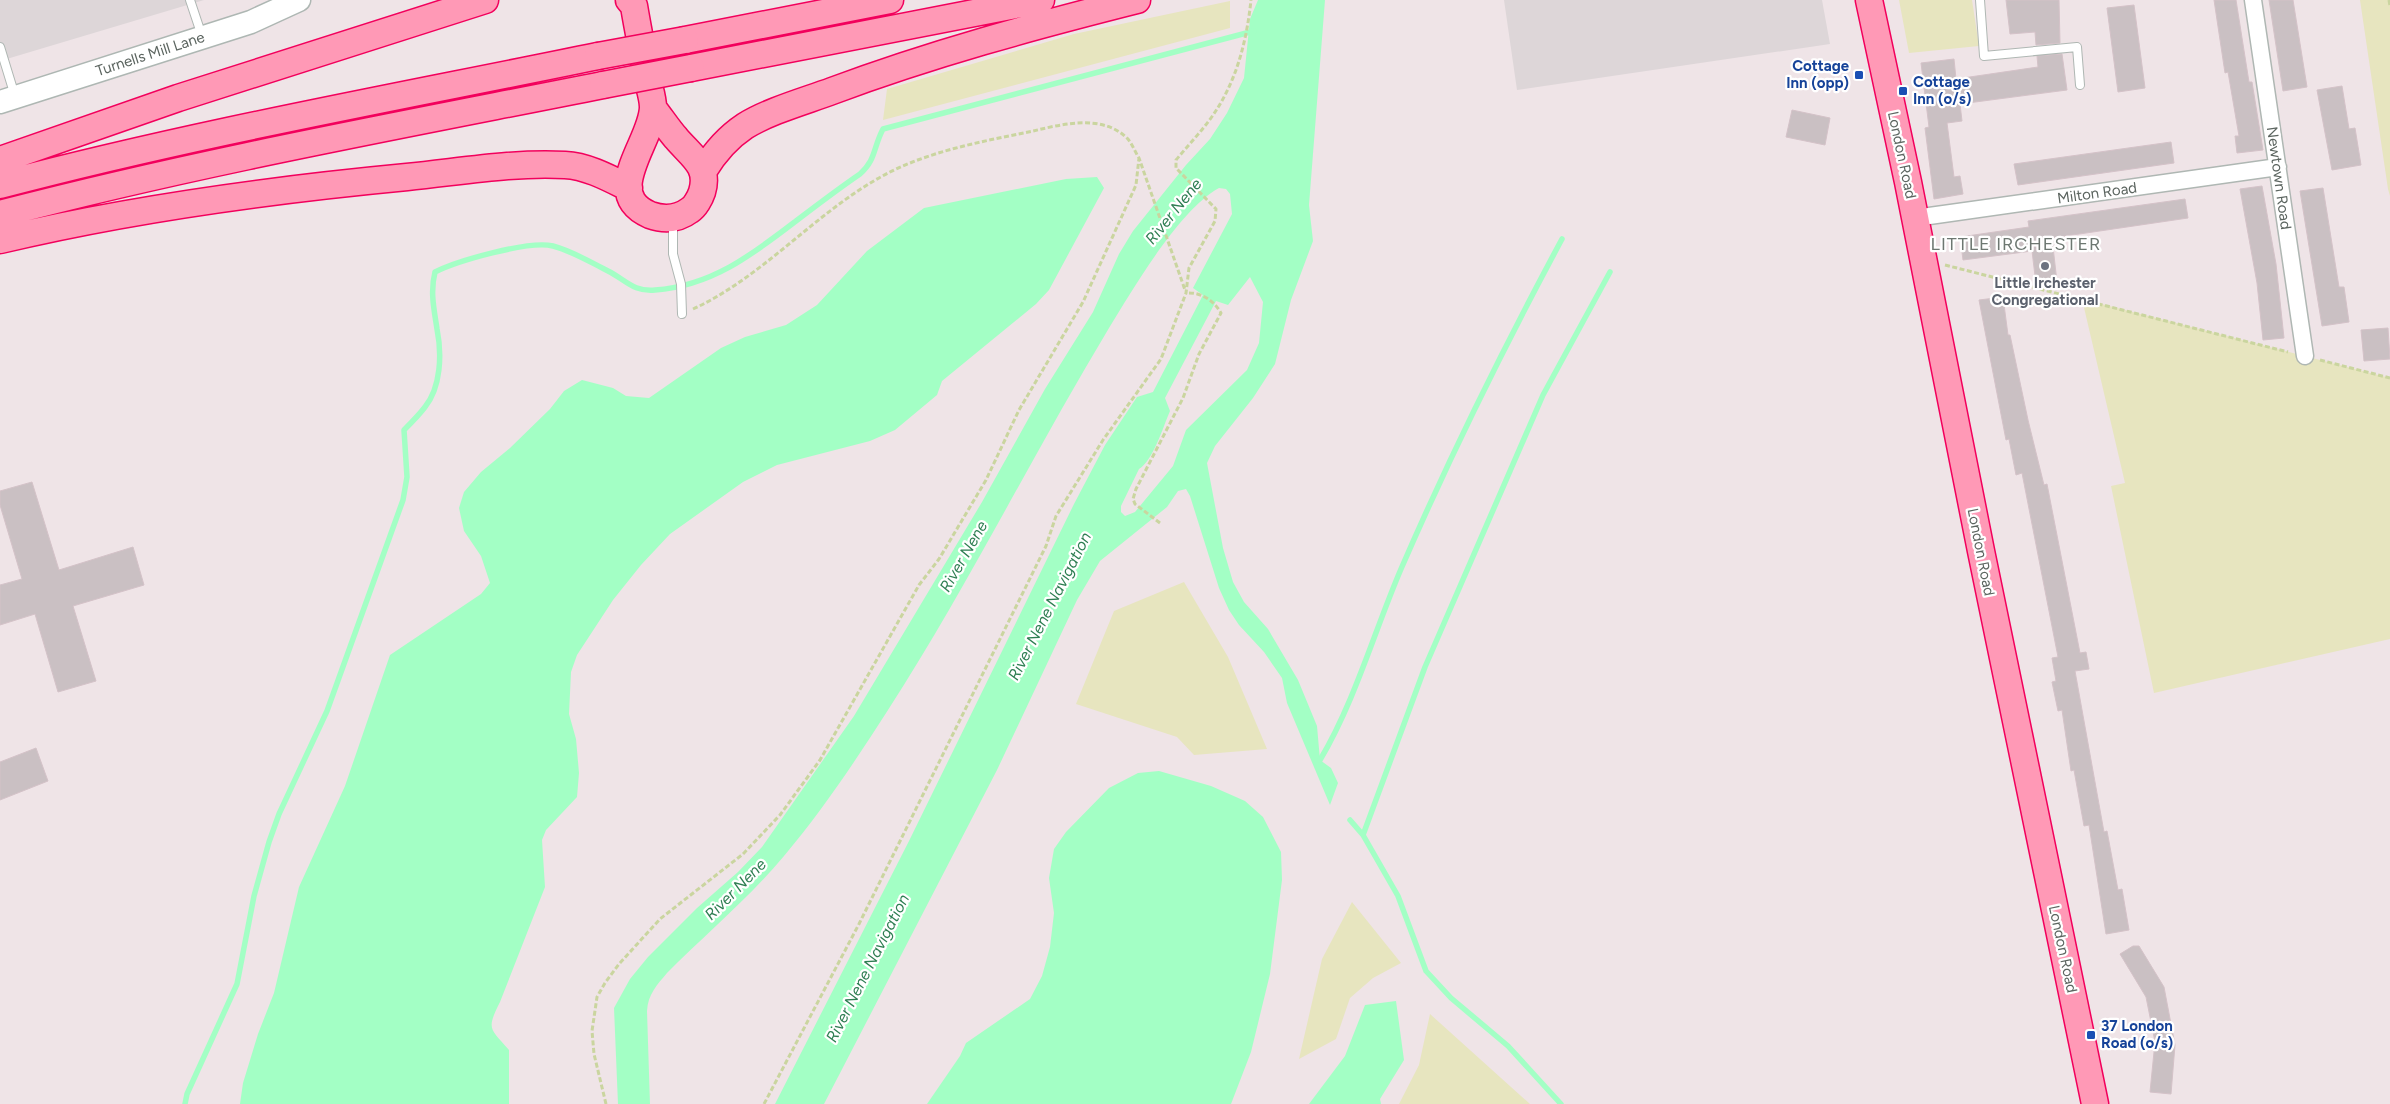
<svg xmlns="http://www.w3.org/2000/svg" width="2390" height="1104" font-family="Figtree,sans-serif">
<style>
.industrial{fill:#ddd6d8}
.green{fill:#e7e5bf}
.water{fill:#a3ffc5;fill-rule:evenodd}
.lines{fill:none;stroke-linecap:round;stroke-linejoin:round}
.stream{stroke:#a3ffc5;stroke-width:5.5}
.building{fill:#cac0c3;stroke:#d4c2c8}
.service-casing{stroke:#afb7b3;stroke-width:10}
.minor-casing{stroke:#afb7b3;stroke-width:19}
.secondary-casing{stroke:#aeb7b3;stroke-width:25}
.trunk-casing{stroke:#f2005c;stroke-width:29}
.path{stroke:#cad59f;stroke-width:3;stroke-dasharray:5 2.5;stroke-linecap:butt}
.service{stroke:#fff;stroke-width:8}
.minor{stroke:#fff;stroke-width:16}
.secondary{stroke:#fff;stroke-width:22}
.trunk{stroke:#ff99b6;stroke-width:26}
.trunk-bridge-casing{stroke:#f2005c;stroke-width:29;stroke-linecap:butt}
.trunk-bridge{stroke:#ff99b6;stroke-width:26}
.transit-dot{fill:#1a4fb4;stroke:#fff;stroke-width:2}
.worship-dot{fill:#6b7280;stroke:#fff;stroke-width:2}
.labels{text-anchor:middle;stroke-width:4.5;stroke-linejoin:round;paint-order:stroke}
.street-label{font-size:15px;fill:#5c6560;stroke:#fff}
.transit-label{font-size:15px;font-weight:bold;fill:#164399;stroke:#fff;text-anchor:start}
.worship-label{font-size:15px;font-weight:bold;fill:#5b616d;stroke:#fff}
.water-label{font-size:16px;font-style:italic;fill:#2e7e52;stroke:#fff}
.quarter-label{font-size:18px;letter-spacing:1px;fill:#6d7771;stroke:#fff}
</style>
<rect width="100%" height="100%" fill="#efe4e7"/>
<path class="industrial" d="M0,0H204L0,61Z
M1504,0H1822L1830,44L1517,90Z"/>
<path class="green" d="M1899,0H1972L1979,46L1909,53Z
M2360,0H2390V196L2388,189Z
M1230,1V28L883,120L887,89L1074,34Z
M2082,299L2390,378V639L2154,693L2111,486L2125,483Z
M1184,582L1228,657L1267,749L1194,755L1177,737L1076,704L1114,611Z
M1352,902L1401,963L1373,978L1350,998L1336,1039L1299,1059L1322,959Z
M1430,1014L1530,1104H1399L1419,1065Z"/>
<path class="water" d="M1258,0H1325L1309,205L1313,241L1291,300L1275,364L1253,398L1215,446L1207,463L1223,548L1233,582L1244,602L1268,629L1298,680L1317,726L1320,760L1331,768L1338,783L1330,805L1287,703L1282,678L1264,652L1239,625L1229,610L1219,588L1190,496L1186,489L1178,491L1167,507L1100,561L1077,600L997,770L824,1104H775L909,841L1074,504L1105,445L1137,397L1153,392L1203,295L1193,288L1232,214L1230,194L1226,189L1219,188C1179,210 1133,289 1109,328C1033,454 968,586 888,710C856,760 822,811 784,856C749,898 706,934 667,973C657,985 648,994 647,1011L650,1104H618L614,1008L630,979L648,957L697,908L738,872L762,847L854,716L982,502L1045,389L1093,312L1119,254L1133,231L1186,165L1210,139L1227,113L1244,78L1250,19ZM1250,277L1263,302L1259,343L1247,370L1186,430L1173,466L1135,512L1125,516L1121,512V506L1139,469C1153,461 1163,427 1170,411L1165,398L1216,301L1228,305Z
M1097,177L1104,188L1049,290L1036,304L942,381L937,395L895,430L870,441L777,465L743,482L670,534L641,565L613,600L577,655L571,672L569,714L576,739L579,773L577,797L546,830L542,840L545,887L500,1002C486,1030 490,1028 509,1050V1104H240L243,1083L258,1034L274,993L299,887L345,786L390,655L481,594L490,583L481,556L464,531L459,508L464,492L481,472L510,448L550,409L564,391L582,380L613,388L626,396L649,398L721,348L745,337L786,325L817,305L867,251L924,208L1066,179Z
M1159,771L1211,786L1245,801L1263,817L1281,852L1282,880L1270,974L1251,1052L1231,1104H927L960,1056L966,1043L1030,999L1042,976L1050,947L1054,913L1049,878L1054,849L1066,832L1109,788L1138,773Z
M1396,1001L1404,1060L1380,1099L1381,1104H1309L1345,1056L1365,1005Z"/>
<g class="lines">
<path class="stream" d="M1320,760C1355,701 1374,632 1401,569C1450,456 1504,347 1562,239
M1350,820L1363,835L1398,896L1426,971L1451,998L1508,1046L1561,1104
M1363,835L1425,667L1543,395L1610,272
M185,1104L187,1094L237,984L254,896L269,842L279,814L327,711L403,500L407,477L404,430C411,423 419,415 425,407C441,387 442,354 437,329C434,309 430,292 435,272C457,261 529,240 553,246C572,251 590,262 608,271C626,280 633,292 655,290C712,286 753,254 796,221C817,205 838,189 860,174C876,160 873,148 883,129L1254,31"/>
</g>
<path class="building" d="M2006,0H2059L2060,43L2036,45L2035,32L2010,34Z
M2214,0H2236L2249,82H2252L2263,150L2237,153L2235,136H2239L2228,72L2225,73Z
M2269,0H2293L2307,87L2283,91Z
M2134,5L2145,88L2118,92L2107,8Z
M2062,54L2067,90L1960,104L1962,121L1947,123L1954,177L1960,176L1963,194L1934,199L1925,128L1929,127L1921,63L1954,59L1956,79L2038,67L2037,56Z
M2342,86L2349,129L2355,128L2361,165L2332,170L2317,90Z
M1792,110L1830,118L1825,145L1786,137Z
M2171,142L2174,163L2018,185L2014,164Z
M2262,186L2276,264L2284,338L2263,340L2257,283L2240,189Z
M2323,188L2339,287H2344L2349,322L2322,326L2300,191Z
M2185,199L2188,218L2052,238L2057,282L2036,284L2032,251L1963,260L1960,237L2029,227L2028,221Z
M2003,297L2008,335H2010L2028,420L2044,485L2047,484L2080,653L2086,652L2089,669L2075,671L2104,832L2107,831L2118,890L2122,889L2129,930L2106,934L2089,825L2084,826L2074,770L2071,771L2062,710L2058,711L2052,682L2056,681L2052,658L2058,657L2022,473L2016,475L2009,439L2006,440L1979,300Z
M2388,328L2390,359L2364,361L2361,330Z
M32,482L59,570L133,547L144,585L73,606L96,681L58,692L35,614L0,625V585L22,579L0,505V491Z
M36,748L48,781L0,800V762Z
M2133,946H2139L2164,987L2175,1045L2171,1094L2150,1092L2155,1042L2146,997L2120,954Z"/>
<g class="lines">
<defs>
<path id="service" d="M190,0L202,36
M1980,0L1984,56L2077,47L2080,85
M0,47L15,96
M673,220V254L681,284L682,314"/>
<path id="minor" d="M2253,0L2305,356
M1915,218L2278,167"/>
<path id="secondary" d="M0,102L251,22L299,0"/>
<path id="trunk" d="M629,0L634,6C638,30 643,54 647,77C649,87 653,98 653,107C653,141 600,193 650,215C664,220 678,219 690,210C695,207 700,198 702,192C710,166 691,156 676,138C668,129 661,118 653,108
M1869,0L1908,182L1981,551L2095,1104
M685,40L890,0
M691,68L1041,0
M0,160L178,98L485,0
M704,170C715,152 727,138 745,126C769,111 805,101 832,91C931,54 1034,26 1137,0
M0,185C197,133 398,97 598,56
M0,214C199,162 402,125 603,85
M0,240C134,208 270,190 407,177C459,172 513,162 565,165C587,166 609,178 629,188"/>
</defs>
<use href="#service" class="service-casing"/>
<use href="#minor" class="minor-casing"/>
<use href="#secondary" class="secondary-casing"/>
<use href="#trunk" class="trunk-casing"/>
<path class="path" d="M2389,0L2390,6
M1945,265L2288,352
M693,309C765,276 817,210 888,173C933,150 985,141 1033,131C1063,124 1102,114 1127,138C1132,143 1135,152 1139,158L1185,290
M2320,360L2390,378
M1160,523L1135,504L1133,499L1136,489L1183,398L1199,354L1221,313C1214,301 1202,292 1186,293
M606,1104L594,1054L592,1031L597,997L605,983L619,964L660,919L743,854L780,815L820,760L919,585L939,559L986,480L1019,410L1083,302L1136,185L1139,158
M764,1104L859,924L1046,546L1056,516L1103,440L1161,359L1186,293L1189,268L1215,221L1216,209L1176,168V160C1189,144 1206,127 1217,109C1238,76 1247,38 1251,0"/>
<use href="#service" class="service"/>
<use href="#minor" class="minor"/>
<use href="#secondary" class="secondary"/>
<use href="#trunk" class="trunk"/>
<defs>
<path id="trunk-bridge" d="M598,56L685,40
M603,85L691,68"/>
</defs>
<use href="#trunk-bridge" class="trunk-bridge-casing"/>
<use href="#trunk-bridge" class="trunk-bridge"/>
</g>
<g class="transit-dot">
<rect x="1854" y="70" width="10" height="10" rx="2.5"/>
<rect x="1898" y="86" width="10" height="10" rx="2.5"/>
<rect x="2086" y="1030" width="10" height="10" rx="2.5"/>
</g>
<circle class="worship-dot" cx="2045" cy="266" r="5"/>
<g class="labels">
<g class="street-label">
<text transform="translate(150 54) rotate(-18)" y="5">Turnells Mill Lane</text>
<text transform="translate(1902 155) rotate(78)" y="5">London Road</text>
<text transform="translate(2279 178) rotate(82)" y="5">Newtown Road</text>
<text transform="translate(2097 193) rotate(-8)" y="5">Milton Road</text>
<text transform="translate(1981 552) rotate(79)" y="5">London Road</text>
<text transform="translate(2063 949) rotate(78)" y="5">London Road</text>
</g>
<g class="transit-label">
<text x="1849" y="71" text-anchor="end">Cottage<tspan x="1849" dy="17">Inn (opp)</tspan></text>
<text x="1913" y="87">Cottage<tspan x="1913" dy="17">Inn (o/s)</tspan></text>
<text x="2101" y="1031">37 London<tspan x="2101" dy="17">Road (o/s)</tspan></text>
</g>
<g class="worship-label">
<text x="2045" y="288">Little Irchester<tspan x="2045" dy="17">Congregational</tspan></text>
</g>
<g class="water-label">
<text transform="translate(1173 211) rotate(-51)" y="6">River Nene</text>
<text transform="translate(963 556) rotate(-60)" y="6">River Nene</text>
<text transform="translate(1049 606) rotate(-63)" y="6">River Nene Navigation</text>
<text transform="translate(735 889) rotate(-45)" y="6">River Nene</text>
<text transform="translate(867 968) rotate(-63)" y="6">River Nene Navigation</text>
</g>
<g class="quarter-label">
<text x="2016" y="250">LITTLE IRCHESTER</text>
</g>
</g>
</svg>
